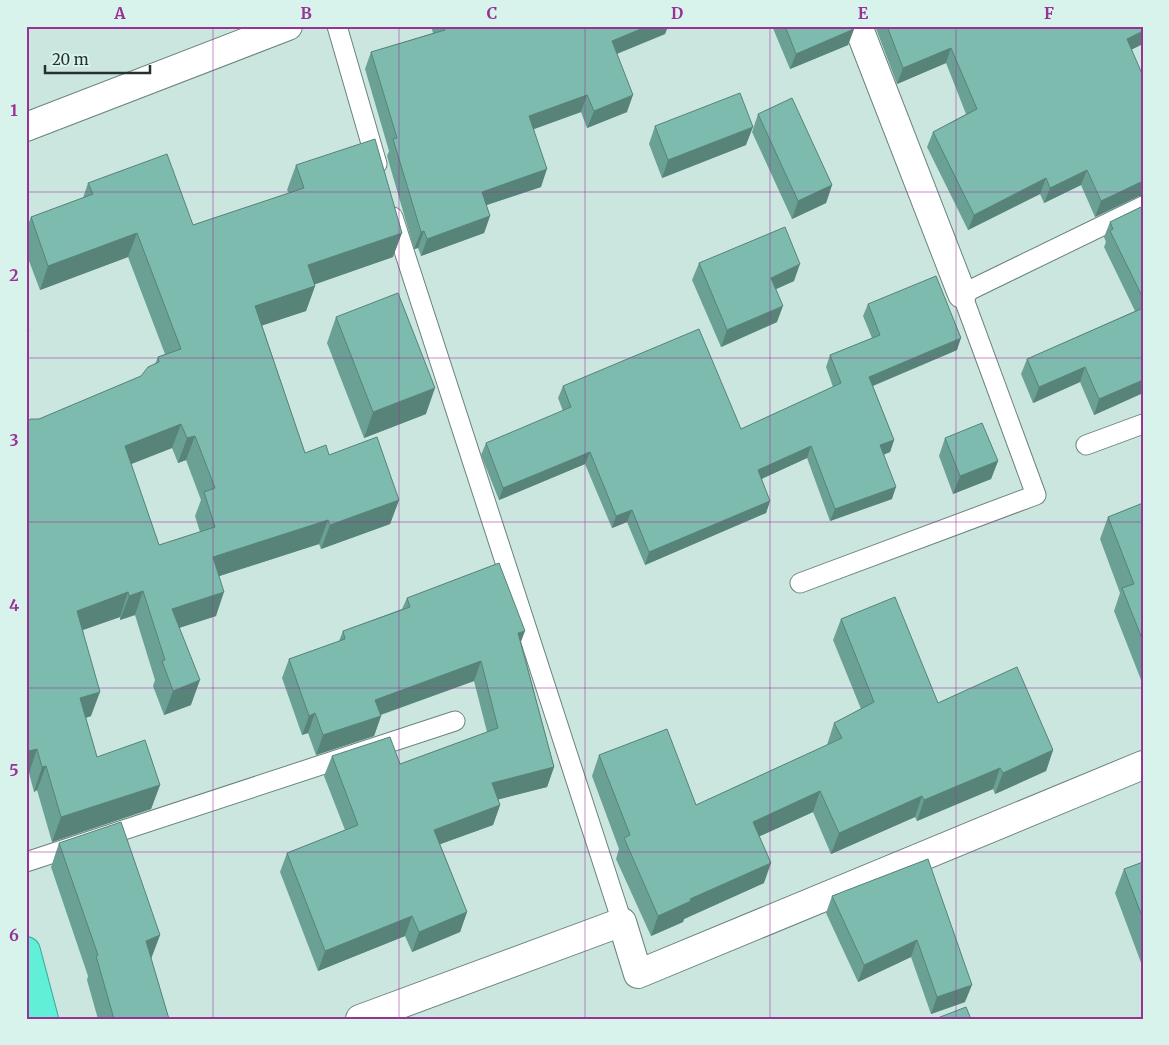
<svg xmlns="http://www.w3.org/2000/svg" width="1169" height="1045" font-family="Merriweather,serif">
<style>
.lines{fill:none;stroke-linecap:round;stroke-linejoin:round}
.service-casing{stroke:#6b837d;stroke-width:21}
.minor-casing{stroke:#6b837d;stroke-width:30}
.trunk-casing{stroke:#34aa96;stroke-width:30}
.service{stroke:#fff;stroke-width:19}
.minor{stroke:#fff;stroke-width:28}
.trunk{stroke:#62efd8;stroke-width:28}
.wall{fill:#6ba195;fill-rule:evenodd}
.shaded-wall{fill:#578379}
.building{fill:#7cbbad;stroke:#578379;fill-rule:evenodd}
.grid{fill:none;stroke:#983297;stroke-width:1;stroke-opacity:0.55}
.neatline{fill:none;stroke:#983297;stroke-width:2}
.grid-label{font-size:16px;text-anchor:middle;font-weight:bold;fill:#983297}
</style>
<rect width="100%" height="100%" fill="#cbe6df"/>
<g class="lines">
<defs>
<path id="service" d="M337,26L377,164
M393,217L622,922
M1086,445L1143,424
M800,583L1036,495L962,294L1143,206
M26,862L455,721"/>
<path id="minor" d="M858,26L962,294
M26,127L288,26
M360,1019L622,922L638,974L1143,765"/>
<path id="trunk" d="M26,951L44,1019"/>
</defs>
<use href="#service" class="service-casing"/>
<use href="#minor" class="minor-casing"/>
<use href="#trunk" class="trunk-casing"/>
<use href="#service" class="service"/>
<use href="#minor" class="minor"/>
<use href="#trunk" class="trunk"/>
</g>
<path class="wall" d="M431,26H668L665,34L617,54L627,112L587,128L581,112L534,129L541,187L486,205L490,216L484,233L421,256L418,248L414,249L387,156L389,151L365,69L371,52L433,33Z
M772,26H854V29L848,45L790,69Z
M875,26H1143L1131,50L1139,196L1095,217L1081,185L1044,203L1040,194L968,230L927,147L933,132L966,114L946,63L897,84Z
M758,114L832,185L826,203L792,219L752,132Z
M655,126L746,145L662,178L649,144Z
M296,165L393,257L314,284L315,286L306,311L262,325L305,453L329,455L399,500L390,524L321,549L319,544L219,576L216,616L179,628L191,705L164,715L153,686L155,680L135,615L120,620V617L83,630L91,716L86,718L97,757L160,785L151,809L52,842L37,790L34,792L29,773L26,774V421L39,419L141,376L155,364L158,357L165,354L128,257L40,290L26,253V230L31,217L83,198L88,183L193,225L289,193L287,190ZM172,448L178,463L186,460L201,500L195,516L200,532L159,545L131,464Z
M1143,206V393L1094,415L1080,382L1033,403L1021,374L1027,359L1135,311L1104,247L1106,242L1104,237L1110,222Z
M699,263L794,281L776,289L777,322L721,347L692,280Z
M868,304L957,350L873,386L894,440L890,452L884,454L892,499L830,521L807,458L761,479L770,501L766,513L645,565L627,522L612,528L585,464L499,500L481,455L486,443L563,411L558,398L563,386L741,429L833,387L826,367L830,355L872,338L863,316Z
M336,317L426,414L364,438L327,343Z
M945,438L998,461L991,479L953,494L939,456Z
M1143,503V685L1114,611L1120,593L1100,539L1108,517Z
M407,598L521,642L554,767L547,787L498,799L500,805L493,825L440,844L467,912L460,932L412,952L405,936L318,971L280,872L287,853L345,830L324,776L332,756L400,764L487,732L474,681L381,715V716L374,736L316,755L308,733L302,735L282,678L289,659L339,641L343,631L402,609Z
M841,619L938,703L1053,750L1046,771L995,794L993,789L917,821L915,817L831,854L813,812L760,836L764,883L684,919L683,922L651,936L616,859L619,849L592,776L599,755L696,805L827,745L834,723L861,709L833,640Z
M59,843L160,935L151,958L169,1019H98L87,980L88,976L51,867Z
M928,859L965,1002L931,1014L911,957L858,982L826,913L832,896Z
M1143,862V968L1115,893L1124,869Z"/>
<path class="shaded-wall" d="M648,26H668L665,34L606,58L612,41Z
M854,29L848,45L790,69L796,54Z
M1143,31V44L1121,55L1127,39Z
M951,48L946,63L897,84L903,68Z
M587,95L581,112L523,133L529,116Z
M633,95L627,112L587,128L594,111Z
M753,127L746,145L662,178L668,160Z
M547,169L541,187L475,209L482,192Z
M1087,170L1081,185L1044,203L1050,188Z
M1046,178L1040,194L968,230L974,215Z
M1143,181V196H1139L1095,217L1101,201Z
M832,185L826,203L792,219L798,201Z
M490,216L484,233L421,256L427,239Z
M424,231L418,248L414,249L421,232Z
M137,233L128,257L40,290L48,266Z
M402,233L393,257L299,290L308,265Z
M800,264L794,281L765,294L771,278Z
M315,286L306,311L246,331L255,306Z
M783,306L777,322L721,347L727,330Z
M961,338L957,350L865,389L869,377Z
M1085,367L1080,382L1033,403L1039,387Z
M1143,380V393L1094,415L1099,399Z
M435,388L426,414L364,438L373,412Z
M181,424L172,448L116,470L125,446Z
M195,436L186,460L178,463L187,438Z
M894,440L890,452L876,458L880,445Z
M811,446L807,458L753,483L758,470Z
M590,452L585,464L499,500L503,488Z
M998,461L991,479L953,494L960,476Z
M896,487L892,499L830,521L835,509Z
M399,500L390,524L321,549L330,525Z
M770,501L766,513L645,565L649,552Z
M632,510L627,522L612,528L616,516Z
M328,520L319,544L204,581L213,557Z
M143,591L135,615L120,620L129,596Z
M128,592L120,617L68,635L77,611Z
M224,592L216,616L163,633L172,609Z
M525,631L518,650V633Z
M481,661L474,681L368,719L375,700Z
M200,680L191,705L164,715L173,691Z
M100,692L91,716L71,722L80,698Z
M315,713L308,733L302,735L309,716Z
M381,716L374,736L316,755L323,735Z
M37,749L29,773L26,774V759L29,751Z
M1053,750L1046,771L995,794L1003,773Z
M46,766L37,790L34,792L42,767Z
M554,767L547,787L485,803L492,783Z
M1000,768L993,789L917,821L924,800Z
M160,785L151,809L52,842L61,817Z
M820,791L813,812L745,843L753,822Z
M922,796L915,817L831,854L839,833Z
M500,805L493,825L427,849L434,830Z
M771,863L764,883L684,919L683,922L651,936L658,916L690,899Z
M467,912L460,932L412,952L419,932Z
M412,916L405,936L318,971L325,951Z
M160,935L151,959L146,941Z
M917,940L911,957L858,982L864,965Z
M972,985L965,1002L931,1014L937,997Z"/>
<path class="building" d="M443,26H648L612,41L633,95L594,111L587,95L529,116L547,169L482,192L490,216L427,239L424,231L421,232L393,139L397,138L371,52L445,30Z
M785,26H854V29L796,54Z
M887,26H1143V31L1127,39L1143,76V181L1101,201L1087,170L1050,188L1046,178L974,215L933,132L977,109L951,48L903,68Z
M740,93L753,127L668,160L655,126Z
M792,98L832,185L798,201L758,114Z
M375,139L402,233L308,265L315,286L255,306L305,453L326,445L329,455L377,437L399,500L330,525L328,520L213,557L224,592L172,609L200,680L173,691L162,661L165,660L143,591L129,596L128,592L77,611L100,692L80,698L97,757L145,740L160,785L61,817L46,766L42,767L37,749L29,751L26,742V421L31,419H39L141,376L148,367L159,362L158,357L181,349L137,233L48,266L31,217L93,194L88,183L167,154L193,225L304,188L296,165ZM181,424L187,438L195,436L215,488L204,492L215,527L159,545L125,446Z
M1143,206V298L1110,231L1113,229L1110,222Z
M785,227L800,264L771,278L783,306L727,330L699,263Z
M936,276L961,338L869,377L894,440L880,445L896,487L835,509L811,446L758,470L770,501L649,552L632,510L616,516L590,452L503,488L486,443L571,407L563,386L699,329L741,429L841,383L830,355L880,335L868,304Z
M398,293L435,388L373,412L336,317Z
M1143,308V380L1099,399L1085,367L1039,387L1027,359Z
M26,324L29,331L26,332Z
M982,423L998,461L960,476L945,438Z
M1143,503V641L1122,588L1134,584L1108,517Z
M499,563L525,631L518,633L554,767L492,783L500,805L434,830L467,912L419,932L412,916L325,951L287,853L358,825L332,756L390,737L400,764L498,728L481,661L375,700L381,716L323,735L315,713L309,716L289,659L345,639L343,631L410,607L407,598Z
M895,597L938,703L1017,667L1053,750L1003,773L1000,768L924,800L922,796L839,833L820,791L753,822L771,863L690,899L691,901L658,916L624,838L630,835L599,755L667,729L696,805L842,738L834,723L874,702L841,619Z
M121,822L160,935L146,941L169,1019H114L96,956L98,955L59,843Z
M928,859L972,985L937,997L917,940L864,965L832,896Z
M1143,862V919L1124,869Z
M966,1007L971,1019H935Z"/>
<path class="grid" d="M213,26V1019M399,26V1019M585,26V1019M770,26V1019M956,26V1019M26,192H1143M26,358H1143M26,522H1143M26,688H1143M26,852H1143"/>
<rect width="1169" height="1045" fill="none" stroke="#d8f3ec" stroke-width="55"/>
<path d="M45 65v8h105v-8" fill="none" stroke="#26312e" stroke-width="2.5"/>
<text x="52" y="65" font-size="15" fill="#26312e" stroke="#d8f3ec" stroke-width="4" paint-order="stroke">20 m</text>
<rect x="28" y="28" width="1114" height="990" class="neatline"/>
<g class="grid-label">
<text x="120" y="19">A</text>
<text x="306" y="19">B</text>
<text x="492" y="19">C</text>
<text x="677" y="19">D</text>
<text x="863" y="19">E</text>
<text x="1049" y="19">F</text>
<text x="14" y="116">1</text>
<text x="14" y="281">2</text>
<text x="14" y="446">3</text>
<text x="14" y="611">4</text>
<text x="14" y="776">5</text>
<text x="14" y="941">6</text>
</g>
</svg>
